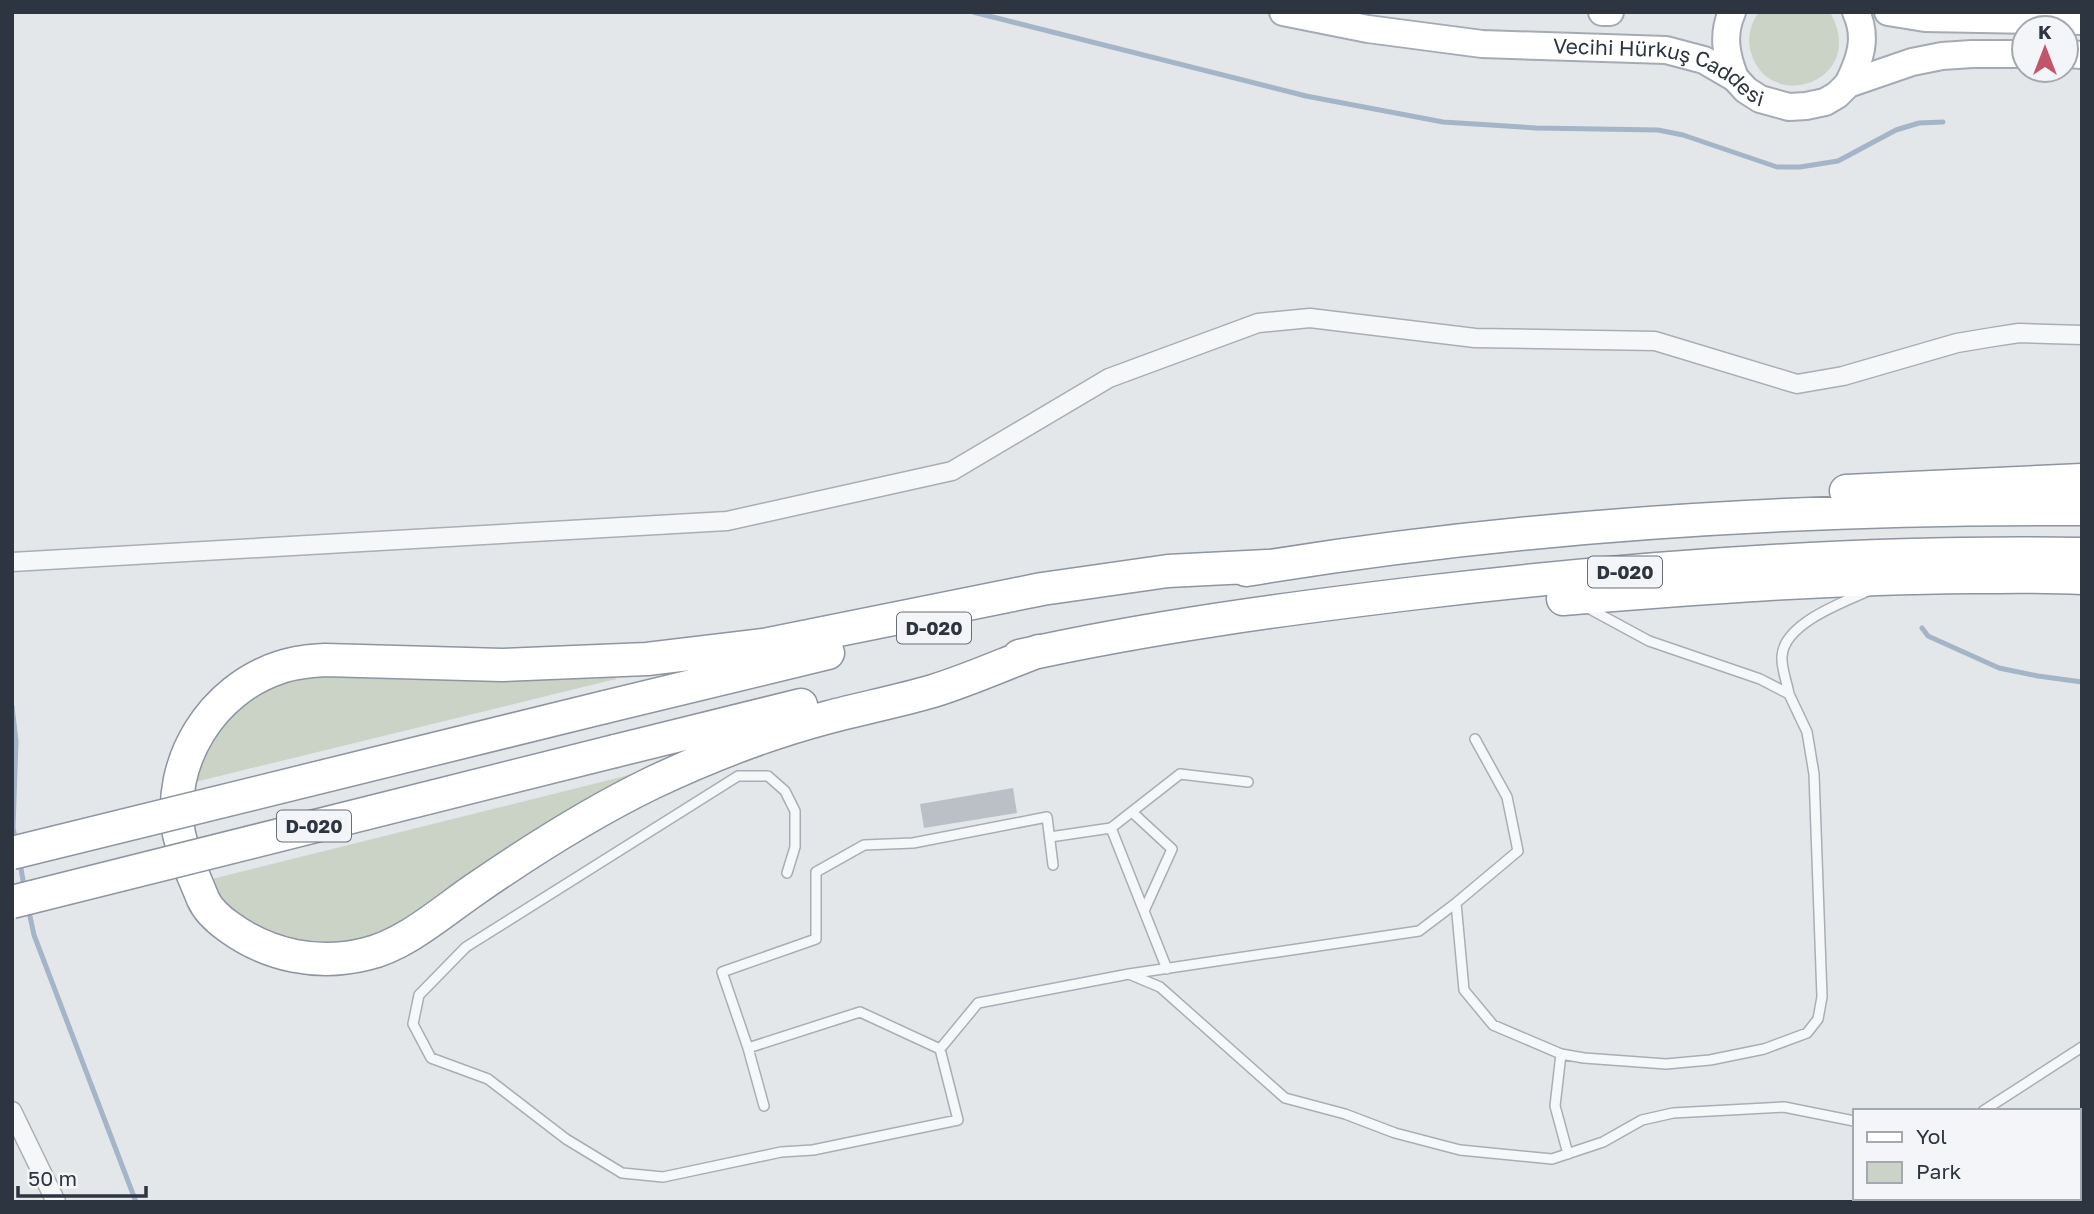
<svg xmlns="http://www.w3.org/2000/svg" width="2094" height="1214" font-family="'Golos Text',sans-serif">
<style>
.green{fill:#cad3c6}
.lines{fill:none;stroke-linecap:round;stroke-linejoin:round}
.stream{stroke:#a3b5c7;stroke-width:5}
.building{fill:#bbc0c7}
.lane-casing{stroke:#a9aeb4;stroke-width:12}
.street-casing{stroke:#a9aeb4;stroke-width:21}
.primary-casing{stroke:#a4abb5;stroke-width:30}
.highway-casing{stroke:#8d95a0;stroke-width:35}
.lane{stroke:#f6f7f9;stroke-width:9}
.street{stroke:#f6f7f9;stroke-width:18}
.primary{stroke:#fff;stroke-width:26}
.highway{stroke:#fff;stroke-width:32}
.highway-bridge-casing{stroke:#8d95a0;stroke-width:35;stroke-linecap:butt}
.highway-bridge{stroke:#fff;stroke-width:32}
.labels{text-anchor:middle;stroke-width:7;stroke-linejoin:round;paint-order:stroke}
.shield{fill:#f3f5f8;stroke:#686f78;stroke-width:2}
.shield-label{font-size:19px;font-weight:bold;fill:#2d3541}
.street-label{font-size:21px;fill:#2d3541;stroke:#f3f5f8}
</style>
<rect width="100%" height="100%" fill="#e4e7ea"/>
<path class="green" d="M1759,12H1830C1869,81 1770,115 1751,53C1747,39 1750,24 1759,12Z
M614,672L616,679L187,784L195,757L253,691L295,676Z
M637,773L639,780L438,905L353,950L256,936L204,881Z"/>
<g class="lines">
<path class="stream" d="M973,12L1306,96L1443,122L1536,128L1658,130L1683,135L1777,167H1800L1838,161L1896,130L1919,123L1943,122
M1922,628L1928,636L1999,668L2038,676L2082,682
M12,706L16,741L13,828L16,842
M20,862L24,887
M28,907L34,935L136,1202"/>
</g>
<path class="building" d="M1013,788L1017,813L924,828L920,804Z"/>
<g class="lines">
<defs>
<path id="lane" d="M1588,608L1649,641L1760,679L1789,694C1787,682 1781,668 1782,656C1784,624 1841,603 1866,592
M1132,812L1172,849L1144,911
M1111,828L1167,969
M1050,837L1111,828L1180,774L1248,782
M787,873L795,847V811L785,791L768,776H738L466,947L419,995L413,1024L431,1058L488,1079L566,1139L622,1173L663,1177L781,1152L813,1150L958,1120L940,1049L978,1003L1129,974L1419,931L1456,903L1518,851L1507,797L1475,739
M1456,903L1464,990L1493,1025L1561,1054L1584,1058L1666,1064L1710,1060L1764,1049L1807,1033L1818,1019L1822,997L1814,774L1807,732L1789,694
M1129,974L1160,987L1285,1098L1345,1114L1395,1133L1460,1150L1552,1159L1603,1142L1642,1120L1673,1113L1784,1107L1854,1121
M748,1048L860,1012L940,1049
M1561,1054L1555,1106L1568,1154
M764,1106L748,1048L722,972L816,939V872L864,845L913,843L1047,817L1053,865
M1983,1111L2082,1047"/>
<path id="street" d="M12,562L727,521L952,471L1109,378L1258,323L1310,318L1475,338L1655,341L1797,384L1843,376L1957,343L1993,337L2019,333L2082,335
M12,1111L56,1202"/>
<g id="primary">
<path id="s1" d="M1283,12L1368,29L1482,44L1666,50L1704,60L1735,78L1746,90L1760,99L1789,107L1806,106L1825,102L1837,95L1848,84L1912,62L1942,56L1972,54H2024"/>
<path d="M1602,12H1610"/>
<path d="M1732,12C1722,35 1726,55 1735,78"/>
<path d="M1888,12L1925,18L2082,21"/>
<path d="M2066,54L2082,55"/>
<path d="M1848,84C1860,60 1868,38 1856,12"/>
</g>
<path id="highway" d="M1846,491L2082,480
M1246,570C1522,524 1803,508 2082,509
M1563,599C1698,588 1834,578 1970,577C2007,577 2045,576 2082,578
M1039,651C1004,664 969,680 933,691C899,701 863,708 829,717C768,733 709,756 652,783C592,812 529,852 474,890C442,912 405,945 366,954C318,966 269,956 229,927C219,920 208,910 203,899C195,879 184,856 179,834C166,762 212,689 281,667C295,662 310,661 325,660L502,665L647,659L764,645L1042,589L1168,571L1267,566
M1019,656C1150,627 1284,609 1417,593C1637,567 1860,550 2082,554
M605,707L828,653
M615,751L801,705"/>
</defs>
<use href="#lane" class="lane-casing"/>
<use href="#street" class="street-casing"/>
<use href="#primary" class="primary-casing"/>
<use href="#highway" class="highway-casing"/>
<use href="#lane" class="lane"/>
<use href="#street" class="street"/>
<use href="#primary" class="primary"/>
<use href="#highway" class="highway"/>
<defs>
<path id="highway-bridge" d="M12,853L605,707
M12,902L615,751"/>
</defs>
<use href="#highway-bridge" class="highway-bridge-casing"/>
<use href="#highway-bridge" class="highway-bridge"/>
</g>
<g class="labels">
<g class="shield">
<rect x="1588" y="556.5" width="74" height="31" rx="5"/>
<rect x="897" y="612.5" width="74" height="31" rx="5"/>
<rect x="277" y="810.5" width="74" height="31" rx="5"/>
</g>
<g class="shield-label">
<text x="1625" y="579">D-020</text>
<text x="934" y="635">D-020</text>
<text x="314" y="833">D-020</text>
</g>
<g class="street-label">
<text dy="7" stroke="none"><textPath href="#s1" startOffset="385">Vecihi Hürkuş Caddesi</textPath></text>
</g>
</g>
<rect width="2094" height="1214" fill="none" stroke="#2d3541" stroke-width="28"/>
<rect x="1853" y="1109" width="228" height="91" fill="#f3f5f8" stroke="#a4a8af" stroke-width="2"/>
<rect x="1867" y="1132" width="35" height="10" fill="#ffffff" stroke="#a4a8af" stroke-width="2"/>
<text x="1916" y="1144" font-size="21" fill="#2d3541">Yol</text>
<rect x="1867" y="1162" width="35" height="21" fill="#cad3c6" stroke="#a4a8af" stroke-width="2"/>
<text x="1916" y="1179" font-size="21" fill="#2d3541">Park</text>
<g transform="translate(2045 49)"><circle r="33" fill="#f3f5f8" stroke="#a4a8af" stroke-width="2"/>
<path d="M0-5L12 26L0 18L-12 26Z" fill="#c25669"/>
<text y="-10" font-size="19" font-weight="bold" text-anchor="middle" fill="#2d3541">K</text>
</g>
<path d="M18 1186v10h128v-10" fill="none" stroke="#2d3541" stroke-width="3.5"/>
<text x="28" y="1186" font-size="21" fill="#2d3541" stroke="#f3f5f8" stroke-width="5" paint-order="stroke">50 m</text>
</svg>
